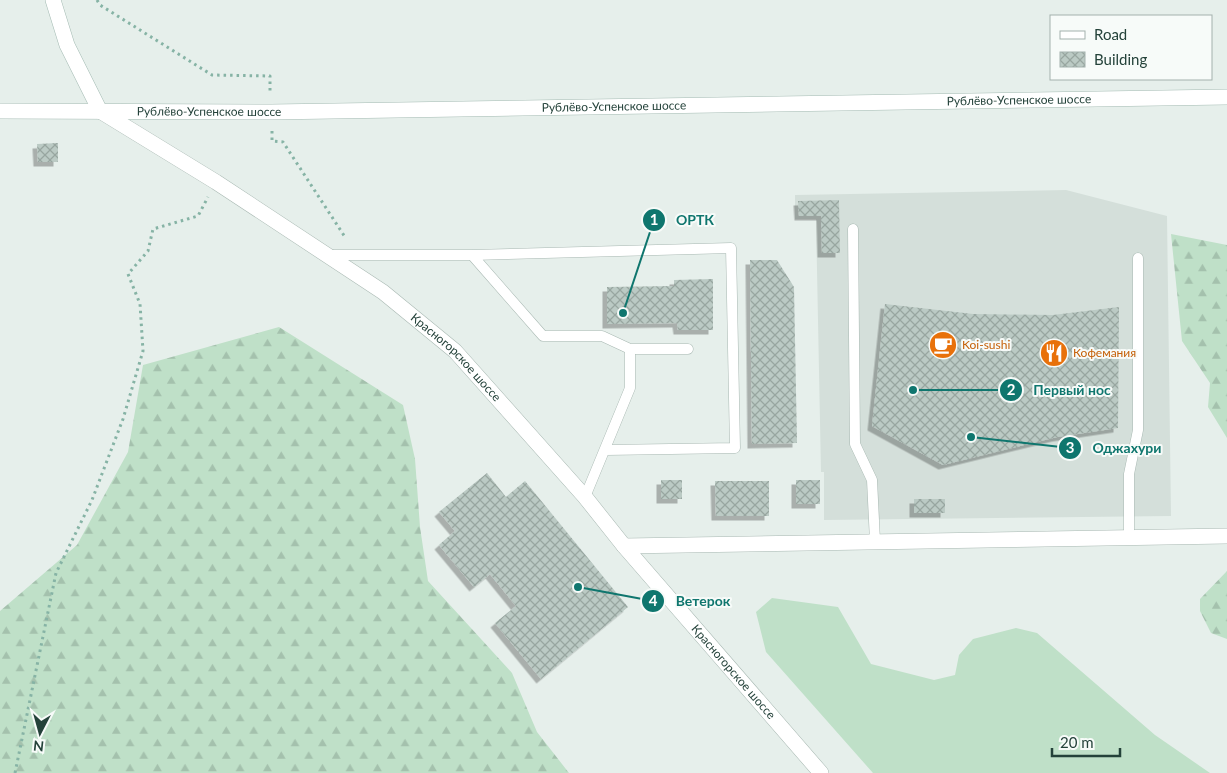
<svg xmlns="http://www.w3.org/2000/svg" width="1227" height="773" font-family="Lato,sans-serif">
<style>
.built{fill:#d4dfda}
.grass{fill:#bfe0c8}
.forest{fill:url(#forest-firs)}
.building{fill:url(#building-cross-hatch);filter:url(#shadow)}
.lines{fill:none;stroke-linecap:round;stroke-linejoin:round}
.service-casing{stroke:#a8b8b2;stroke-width:11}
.minor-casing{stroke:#a8b8b2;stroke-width:16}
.tertiary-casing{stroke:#a8b8b2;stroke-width:16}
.secondary-casing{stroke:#a4bbb3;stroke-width:16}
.path{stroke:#86b3a5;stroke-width:3;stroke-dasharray:2.5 4;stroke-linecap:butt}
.service{stroke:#fff;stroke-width:10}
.minor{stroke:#fff;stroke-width:15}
.tertiary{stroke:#fff;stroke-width:15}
.secondary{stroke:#fff;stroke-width:15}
.labels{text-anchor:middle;stroke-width:4;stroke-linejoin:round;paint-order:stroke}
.street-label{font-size:12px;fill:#24423a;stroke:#f7fbf9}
.food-label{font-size:12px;fill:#c56008;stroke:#f7fbf9;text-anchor:start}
.leader{fill:none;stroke:#0f766e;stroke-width:2}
.callout-dot{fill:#0f766e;stroke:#f7fbf9;stroke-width:2}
.mark-label{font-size:15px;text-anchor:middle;font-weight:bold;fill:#fff}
.callout-label{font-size:14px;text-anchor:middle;font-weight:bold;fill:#0f766e;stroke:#f7fbf9;stroke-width:4;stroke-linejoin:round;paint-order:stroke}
</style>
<defs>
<pattern id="forest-firs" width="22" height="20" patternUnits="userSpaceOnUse" patternTransform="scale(1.25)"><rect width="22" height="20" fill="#bfe0c8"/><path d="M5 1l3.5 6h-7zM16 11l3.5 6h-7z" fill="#a4c1ad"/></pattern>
<pattern id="building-cross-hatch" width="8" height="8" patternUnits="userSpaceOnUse" patternTransform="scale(1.25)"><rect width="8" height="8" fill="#bbcac4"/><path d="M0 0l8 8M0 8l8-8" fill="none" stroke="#98a6a0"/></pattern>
<filter id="shadow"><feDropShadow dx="-4.5" dy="4.5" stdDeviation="0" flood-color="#0004"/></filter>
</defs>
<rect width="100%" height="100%" fill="#e6efeb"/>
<path class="built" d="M1066,190L1167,216L1171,516L824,520V472H821L816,219H795V195Z"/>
<path class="grass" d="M772,598L838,607L871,664L934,680L955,675L959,655L973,639L1016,628L1037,633L1155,735L1210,773H873L766,652L756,612Z"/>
<path class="forest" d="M1171,234L1227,245V438L1208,407L1210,383L1182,341Z
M279,327L403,405L415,459L420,527L428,581L512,673L537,732L569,773H0V611L77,545L128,452L143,365Z
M1227,571V639L1211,633L1200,611V599Z"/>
<path class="building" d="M58,143V162H38L37,144Z
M839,200L840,253H822L821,216H799L798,201Z
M750,260H777L794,287L797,443L752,444Z
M713,279V330H678L677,323L607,324V287L674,286V280Z
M885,304L973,314L1053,315L1119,307L1118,428L1057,437L943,465L872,426Z
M487,473L506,497L525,481L628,607L541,679L495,623L516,606L490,574L474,587L439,545L455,531L439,512Z
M661,480H682V499H661Z
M796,480H820V504H796Z
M715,481H769V516H716Z
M914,499H945V513H914Z"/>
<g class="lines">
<defs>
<path id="service" d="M853,229L855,444L872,480L875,541
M328,255H472L731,248L735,448L606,450
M472,255L543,336H602L630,349H688
M585,497L630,388V349
M1129,537V474L1138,430V258"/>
<path id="minor" d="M624,546L1227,536"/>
<g id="tertiary">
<path id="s1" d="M100,111L216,182L383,292L455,351L585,497L624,546L821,773"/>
</g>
<g id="secondary">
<path d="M53,0L67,45L100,111"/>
<path id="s2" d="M0,111L271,112L1227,97"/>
</g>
</defs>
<use href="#service" class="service-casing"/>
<use href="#minor" class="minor-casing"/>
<use href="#tertiary" class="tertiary-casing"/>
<use href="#secondary" class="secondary-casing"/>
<path class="path" d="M97,0L100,5L212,75L270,76V93
M272,131V141L283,142L345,237
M15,773L56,573L92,500L123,419L143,351L140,304L128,274L148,251L153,229L198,216L208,197"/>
<use href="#service" class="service"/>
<use href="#minor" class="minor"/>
<use href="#tertiary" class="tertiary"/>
<use href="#secondary" class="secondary"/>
</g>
<defs>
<symbol id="cafe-disc" viewBox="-11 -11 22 22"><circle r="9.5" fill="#e8710a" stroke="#f7fbf9"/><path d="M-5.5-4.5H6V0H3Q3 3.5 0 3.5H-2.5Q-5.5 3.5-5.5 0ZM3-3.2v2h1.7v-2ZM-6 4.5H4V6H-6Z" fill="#fff"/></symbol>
<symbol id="restaurant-disc" viewBox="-11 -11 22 22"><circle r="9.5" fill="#e8710a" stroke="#f7fbf9"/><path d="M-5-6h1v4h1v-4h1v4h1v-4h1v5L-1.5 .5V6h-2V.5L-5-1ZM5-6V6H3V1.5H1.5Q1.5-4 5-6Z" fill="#fff"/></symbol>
</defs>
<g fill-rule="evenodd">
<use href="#cafe-disc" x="927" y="329" width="32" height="32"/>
<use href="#restaurant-disc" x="1038" y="337" width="32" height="32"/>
</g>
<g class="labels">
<g class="street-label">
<text dy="4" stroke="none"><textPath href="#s2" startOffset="1019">Рублёво-Успенское шоссе</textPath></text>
<text dy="4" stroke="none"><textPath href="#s2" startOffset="614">Рублёво-Успенское шоссе</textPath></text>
<text dy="4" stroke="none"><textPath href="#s2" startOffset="209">Рублёво-Успенское шоссе</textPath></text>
<text dy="4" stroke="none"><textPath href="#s1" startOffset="434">Красногорское шоссе</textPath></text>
<text dy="4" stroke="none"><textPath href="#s1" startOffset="854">Красногорское шоссе</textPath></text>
</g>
<g class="food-label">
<text x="962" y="349">Koi-sushi</text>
<text x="1073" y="357">Кофемания</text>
</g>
</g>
<path class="leader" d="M623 313L654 220M913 390L1011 390M971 437L1070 448M578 587L653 601"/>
<g class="callout-dot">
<circle cx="623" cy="313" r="5"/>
<circle cx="913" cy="390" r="5"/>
<circle cx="971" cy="437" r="5"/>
<circle cx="578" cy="587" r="5"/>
<circle cx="654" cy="220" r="12"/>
<circle cx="1011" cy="390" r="12"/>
<circle cx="1070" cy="448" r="12"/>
<circle cx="653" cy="601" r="12"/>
</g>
<g class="mark-label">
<text x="654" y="225">1</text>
<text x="1011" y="395">2</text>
<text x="1070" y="453">3</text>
<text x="653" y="606">4</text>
</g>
<g class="callout-label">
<text x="695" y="225">ОРТК</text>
<text x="1072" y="395">Первый нос</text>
<text x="1127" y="453">Оджахури</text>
<text x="703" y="606">Ветерок</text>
</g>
<rect x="1050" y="15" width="162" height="65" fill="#f7fbf9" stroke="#a3b1ad"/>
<rect x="1060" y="31" width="25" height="8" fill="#ffffff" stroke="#a3b1ad"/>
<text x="1094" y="40" font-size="15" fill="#24423a">Road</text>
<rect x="1060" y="52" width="25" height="15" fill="url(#building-cross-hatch)" stroke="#a3b1ad"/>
<text x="1094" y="65" font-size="15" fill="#24423a">Building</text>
<g transform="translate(40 733) rotate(186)" stroke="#f7fbf9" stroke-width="4" paint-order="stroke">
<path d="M0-4L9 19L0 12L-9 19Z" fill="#24423a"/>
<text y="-8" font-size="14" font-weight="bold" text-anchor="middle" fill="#24423a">N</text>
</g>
<path d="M1052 748v8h68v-8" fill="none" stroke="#24423a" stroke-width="2.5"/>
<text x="1060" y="748" font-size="15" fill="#24423a" stroke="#f7fbf9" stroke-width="4" paint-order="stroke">20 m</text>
</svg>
